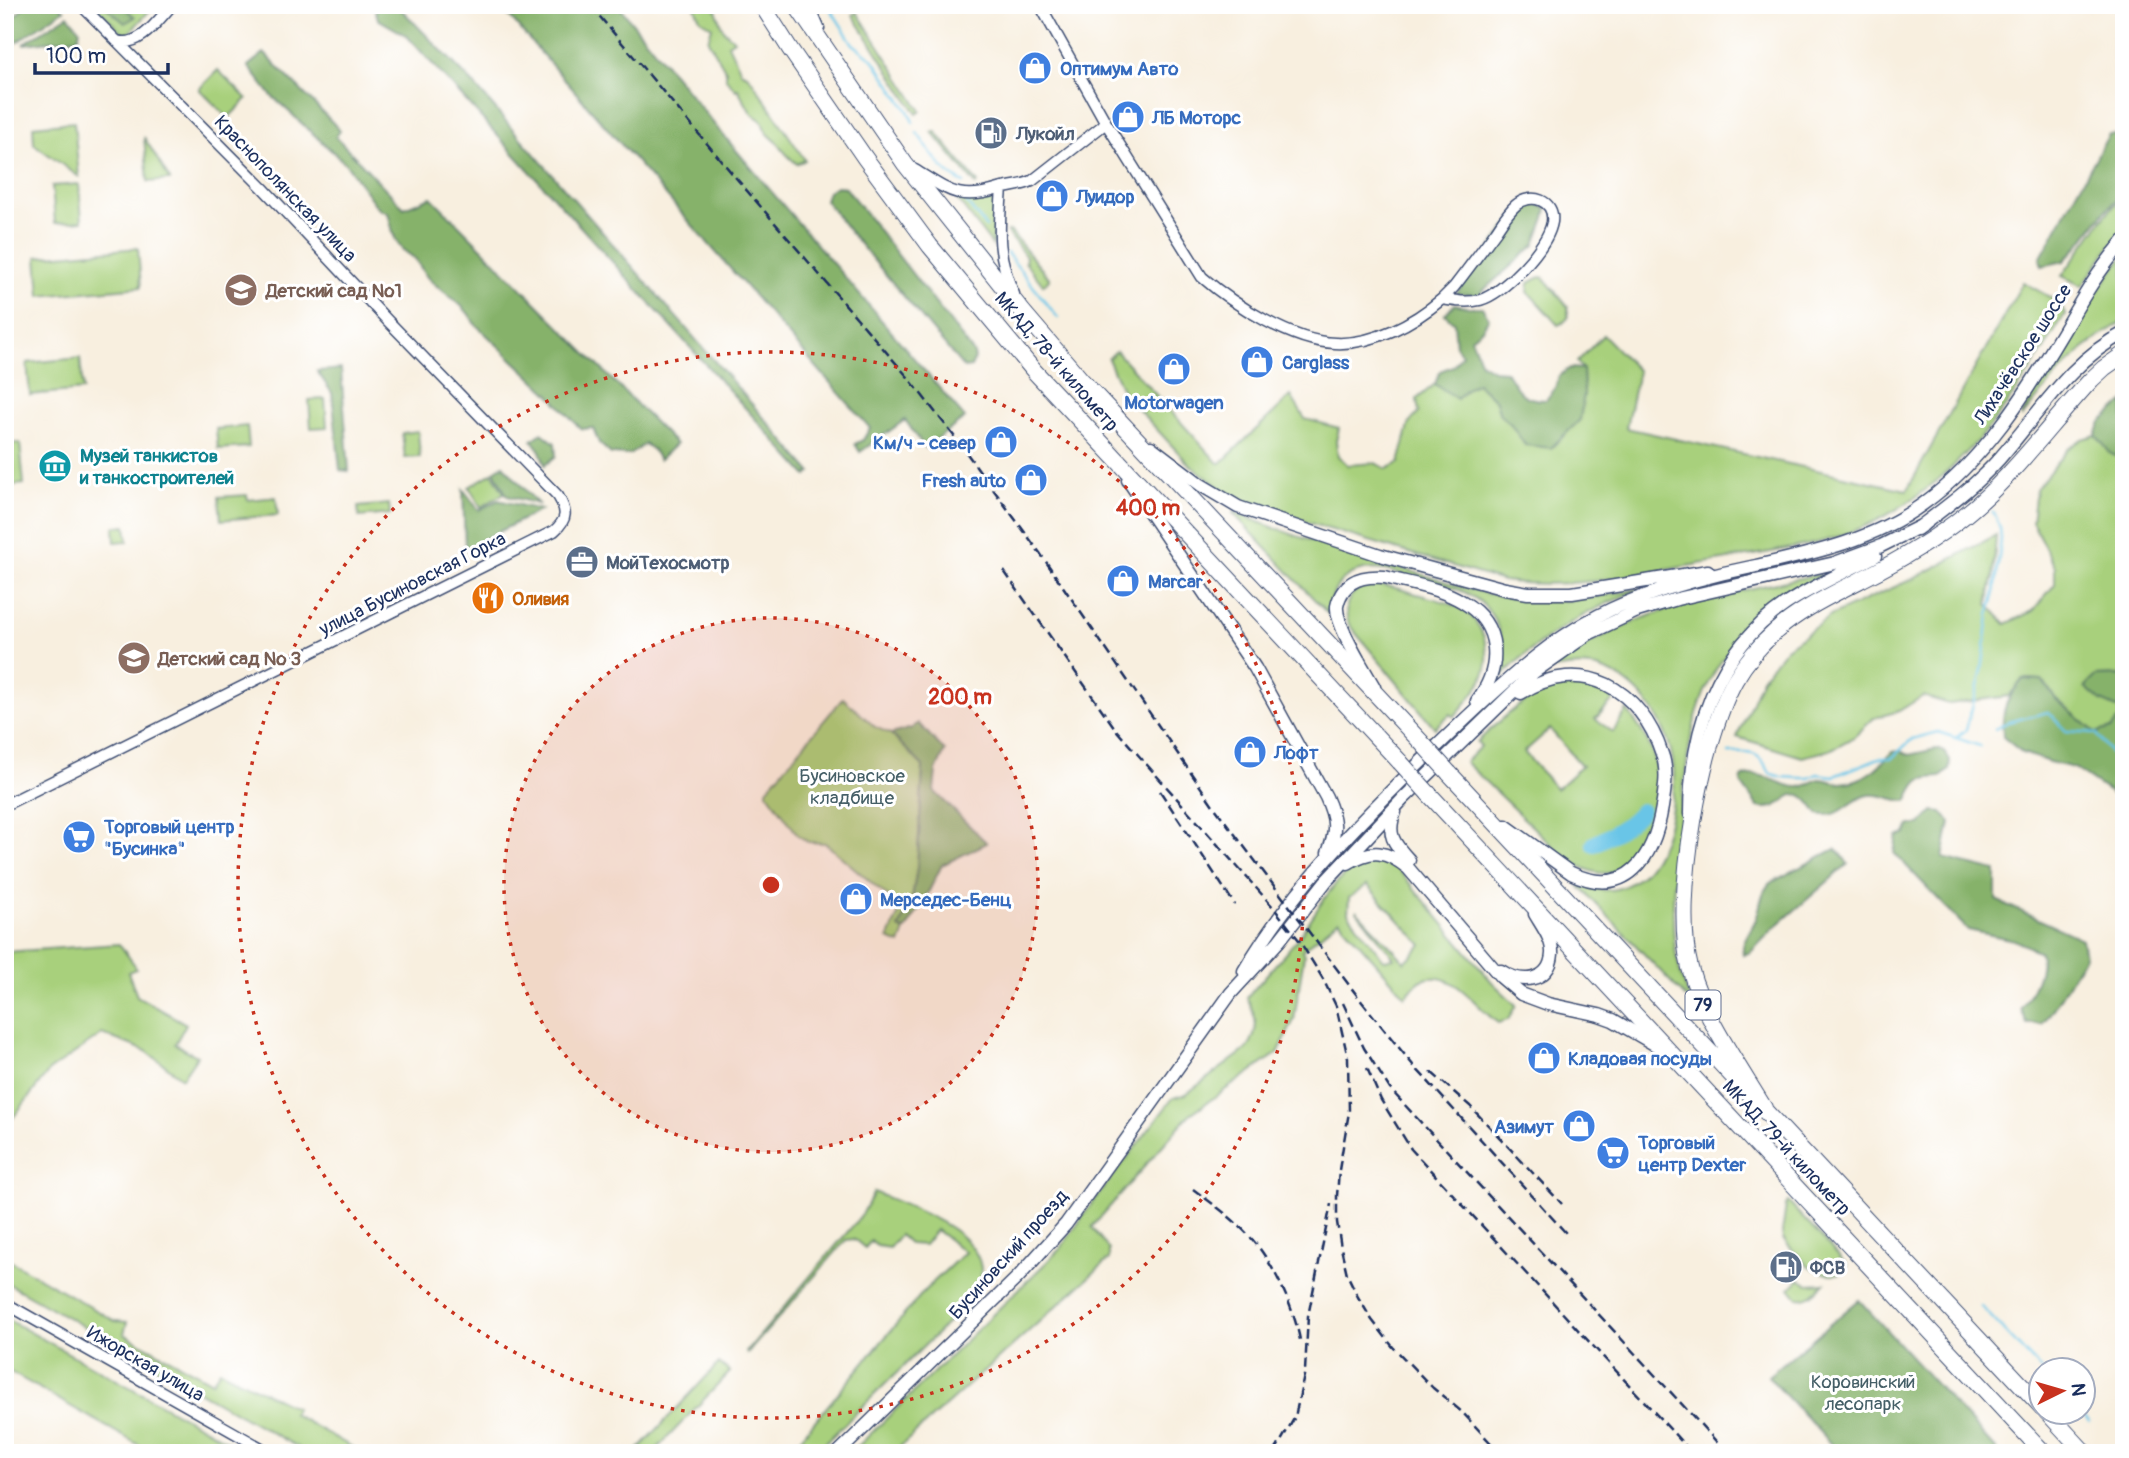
<svg xmlns="http://www.w3.org/2000/svg" width="2129" height="1458" font-family="Pangolin,sans-serif">
<style>
.green{fill:#a8d07b;stroke:#62806c;stroke-width:2;fill-rule:evenodd}
.forest{fill:#86b26b;stroke:#507064;stroke-width:2}
.lines{fill:none;stroke-linecap:round;stroke-linejoin:round}
.stream{stroke:#69c5e7;stroke-width:2.5}
.river{stroke:#69c5e7;stroke-width:16}
.minor-casing{stroke:#3c4c71;stroke-width:13}
.major-casing{stroke:#3c4c71;stroke-width:15}
.highway-casing{stroke:#3c4c71;stroke-width:18}
.minor{stroke:#fff;stroke-width:10}
.major{stroke:#fff;stroke-width:12}
.highway{stroke:#fff;stroke-width:16}
.rail{stroke:#1b2f5e;stroke-width:2.5;stroke-dasharray:10 5;stroke-linecap:butt}
.highway-bridge-casing{stroke:#3c4c71;stroke-width:18;stroke-linecap:butt}
.highway-bridge{stroke:#fff;stroke-width:16}
.ring{fill:none;stroke:#c8321e;stroke-width:3.5;stroke-dasharray:3.5 7}
.labels{text-anchor:middle;stroke-width:6;stroke-linejoin:round;paint-order:stroke}
.shield{fill:#fff;stroke:#5f6d8e;stroke-width:2}
.shield-label{font-size:18px;font-weight:bold;fill:#1b2f5e}
.shop-label{font-size:19px;font-weight:bold;fill:#366cbe;stroke:#fff;text-anchor:start}
.service-label{font-size:19px;font-weight:bold;fill:#4e5e75;stroke:#fff;text-anchor:start}
.street-label{font-size:19px;fill:#1b2f5e;stroke:#fff}
.education-label{font-size:19px;font-weight:bold;fill:#785e54;stroke:#fff;text-anchor:start}
.culture-label{font-size:19px;font-weight:bold;fill:#0d838f;stroke:#fff;text-anchor:start}
.food-label{font-size:19px;font-weight:bold;fill:#c56008;stroke:#fff;text-anchor:start}
.park-label{font-size:19px;fill:#455f67;stroke:#fff}
.centre{fill:#c8321e;stroke:#fff;stroke-width:3.5}
.ring-label{font-size:21px;text-anchor:middle;font-weight:bold;fill:#c8321e;stroke:#fff;stroke-width:6;stroke-linejoin:round;paint-order:stroke}
</style>
<rect width="100%" height="100%" fill="#fff"/>
<filter id="ink" filterUnits="userSpaceOnUse"><feTurbulence type="fractalNoise" baseFrequency=".0143" numOctaves="2"/><feDisplacementMap in="SourceGraphic" scale="14" xChannelSelector="R" yChannelSelector="G"/><feConvolveMatrix kernelMatrix="1 2 1 2 8 2 1 2 1" color-interpolation-filters="sRGB"/></filter>
<filter id="wash" filterUnits="userSpaceOnUse"><feTurbulence type="fractalNoise" baseFrequency=".00686" numOctaves="4" result="noise"/><feDisplacementMap in="SourceGraphic" scale="28" xChannelSelector="R" yChannelSelector="G"/><feGaussianBlur stdDeviation="1.57" result="paint"/><feColorMatrix in="noise" values="0 0 0 0 0 0 0 0 0 0 0 0 0 0 0 0 0 1.4 0 .05"/><feComposite in="paint" operator="in"/></filter>
<g filter="url(#wash)">
<rect width="100%" height="100%" fill="#f8efdf"/>
<path class="green" d="M95,5H155L130,32L126,34L119,30Z
M694,5H713C719,13 718,19 722,27C725,34 730,34 734,40L728,44C732,54 738,62 741,72L749,76L805,160L797,164C790,158 785,154 780,146C774,136 766,138 762,121L751,113L738,89L736,90L726,79V71L708,40L712,27L700,19Z
M857,12L921,111L917,114L853,15Z
M218,70L247,99L228,118L199,89Z
M74,122L79,177L34,144L33,126Z
M935,131L978,183L976,185L932,132Z
M144,137L170,180L148,182Z
M79,184L82,221L55,223L52,186Z
M994,196L993,246L956,198L978,200Z
M2124,196V231L2109,248L2082,286L2062,276L2107,213Z
M1010,231L1050,279L1043,285L1025,262L1026,257L1007,232Z
M138,248L141,287L40,296L37,257Z
M2124,255V321C2077,348 2056,376 2022,417L2021,416L2090,301Z
M1540,277L1544,278L1568,307V318L1563,323L1558,325L1528,292L1529,283Z
M2023,282L2060,303L2065,314C2005,415 1943,507 1824,541C1781,552 1736,557 1693,565C1629,576 1568,590 1503,581L1309,523L1253,504L1225,492L1188,463L1124,394L1108,359L1116,351L1218,463H1221L1291,396L1305,419L1339,428L1336,441L1338,456L1348,465L1375,463L1387,469L1399,463L1410,422L1419,413L1417,399L1435,384L1457,399L1466,389L1477,382L1496,401L1500,415L1510,423L1525,445L1584,394L1583,370L1577,362L1603,335L1638,371L1626,428L1907,490Z
M80,358L83,390L30,395L27,363Z
M325,399L327,427L311,428L309,400Z
M247,426L249,447L218,449L216,429Z
M418,431L420,457L405,458L402,433Z
M2096,435L2111,454L2124,459V675L2096,676L2101,701L2119,708L2120,717L2112,728L2096,733L2056,699L2042,680L2023,679L2009,696L1949,704L1923,696L1899,711L1874,718L1854,737L1830,750L1802,757L1737,737L1762,678L1786,648L1832,615L1917,577L1996,535L1993,578L1988,604L2006,624L2033,611L2055,584V567L2032,522L2036,489L2068,449L2082,439Z
M20,443L24,484L6,486L5,444Z
M492,473L504,493L481,507L469,487Z
M247,495L248,500L276,497L278,515L221,520L219,497Z
M389,504L390,514L359,517L358,507Z
M1234,512C1293,537 1356,555 1417,573C1457,585 1496,599 1538,601C1573,603 1609,594 1644,588C1589,608 1539,638 1498,680C1510,650 1499,611 1470,595C1455,586 1435,583 1419,579C1395,572 1368,562 1346,577C1333,587 1331,600 1329,615L1233,513Z
M126,526L128,541L115,542L114,527Z
M1819,574L1820,576C1780,598 1746,624 1720,663C1689,710 1686,767 1680,822C1675,860 1671,900 1674,939C1676,962 1683,985 1693,1005L1578,885C1591,888 1603,892 1616,889C1669,877 1684,784 1668,741C1658,710 1633,679 1600,669C1585,664 1568,667 1552,669C1631,607 1724,595 1819,574Z
M1367,584C1387,584 1405,591 1424,596C1439,600 1457,604 1469,614C1486,630 1492,657 1483,678C1476,693 1464,705 1454,717L1450,714L1435,728L1349,625C1342,606 1348,593 1367,584Z
M1577,683L1597,687L1612,696L1613,701L1595,719L1613,732L1627,710C1637,724 1649,740 1654,757C1663,786 1651,863 1616,872C1596,877 1581,867 1565,858L1465,762L1481,746L1477,742C1509,712 1532,689 1577,683ZM1550,729L1582,766L1556,789L1524,752Z
M843,698L875,727L891,734L923,766L917,868L912,899L899,928L905,931L900,944L888,939L901,908L825,843L808,842L798,835L767,792V789Z
M1370,860C1381,859 1389,864 1398,869L1492,982L1516,1005L1508,1020L1498,1023C1475,1007 1454,968 1422,980C1416,983 1410,991 1405,996L1339,920L1302,950L1304,955L1294,1020L1278,1053L1189,1115L1092,1227L1109,1250V1259L893,1453H851L1060,1249L1093,1202L1173,1098L1186,1094L1248,1048C1260,1027 1257,1019 1247,998C1263,978 1281,959 1297,939C1318,912 1335,870 1370,860ZM1367,885L1422,945L1405,962L1356,910L1394,958L1384,960L1348,913L1349,898Z
M119,944L134,964L136,969L128,972L137,996L186,1024L175,1044L197,1056L182,1078L146,1051L102,1034L49,1071L5,1128V952Z
M874,1192C907,1207 987,1230 981,1278C980,1286 974,1295 969,1302L815,1453H788L925,1290L965,1252L936,1230L924,1245L910,1244L900,1235L889,1248L877,1246L871,1241L865,1248L854,1239L846,1240L747,1354L746,1352L862,1215Z
M1788,1202L1847,1265C1845,1272 1842,1274 1834,1274C1810,1275 1798,1255 1783,1239L1782,1233L1786,1205Z
M5,1258L115,1321L127,1322L124,1334L212,1382L220,1370L296,1408L293,1414L355,1449L353,1453H308L5,1282Z
M1799,1279L1808,1284L1825,1283C1816,1291 1811,1300 1798,1298L1790,1288Z
M5,1318L249,1453H153L5,1369Z
M719,1363L730,1372L653,1453H635Z"/>
<path class="forest" d="M26,5H58L64,10L14,44L5,34V26Z
M103,5H122L135,17L125,23Z
M374,5H397L471,81L811,472L807,476L407,36L378,19Z
M499,5H618L718,129L965,418L925,448L905,420L860,452L855,444L863,440L870,428Z
M68,15L80,30L78,38L23,44Z
M264,53L340,130L336,137L404,208L431,197L676,444L659,460L653,450L645,444L629,455L611,454L599,443L593,428L581,429L548,393L474,323C466,305 445,294 431,281C423,275 421,266 415,259C411,255 406,253 402,249C392,238 392,226 388,213L380,210L374,203L347,165L271,95L248,66Z
M2109,134L2124,135V193L2105,211L2079,245L2064,261L2042,266L2040,259Z
M837,186L845,187L973,352L975,358L971,367L964,368L849,231L825,200L828,191Z
M1532,201L1547,209L1545,218L1535,245L1478,295L1456,294L1520,209Z
M1455,304L1468,307H1482L1489,318L1482,329L1471,338L1481,363L1493,370L1506,371C1518,391 1521,400 1546,400L1555,388L1559,376L1570,368L1583,369L1584,394L1580,420L1551,448L1525,445L1510,423L1500,415L1496,401L1477,383L1466,389L1457,399L1435,384L1440,371L1453,366L1462,355L1456,346L1454,323L1445,314Z
M341,369L349,471L340,470L332,393L317,371Z
M2124,402V459L2111,454L2096,435L2101,422Z
M542,433L555,443L556,456L545,465L540,451L532,440Z
M503,465L538,504L507,496L494,471Z
M463,489L479,510L498,500L541,510L465,549Z
M2124,675V802L2074,768L2049,762L2023,753L2003,737C2001,710 2006,699 2023,679L2042,680L2056,699L2096,733L2112,728L2120,717L2119,709L2101,701L2085,687L2096,676Z
M918,723L945,751L936,771L934,791L987,843L942,865L922,905L905,931L899,928L912,899L917,868L923,770V766L891,734L912,728Z
M1936,749L1945,752L1950,760L1949,770L1941,777C1916,778 1918,780 1907,801C1894,801 1881,793 1869,795C1848,799 1842,820 1818,814C1790,770 1789,815 1758,807L1741,783L1742,778C1761,767 1780,788 1799,787C1808,787 1812,780 1820,779C1827,779 1834,783 1841,783C1865,781 1877,769 1892,752L1900,751L1909,755Z
M1933,811L1942,812L1950,822L1943,858L1996,871V900L2082,939L2085,957C2069,979 2059,1004 2042,1024H2027L2021,1008C2032,993 2044,970 2040,952L2014,940L1968,930L1894,853L1897,837L1906,834L1910,825H1920Z
M1835,849L1842,855L1848,864L1773,929L1751,952L1743,955C1741,940 1750,933 1756,919C1761,906 1760,894 1770,883Z
M1859,1300L1999,1453H1839L1768,1376Z"/>
<g class="lines">
<path class="stream" d="M828,5L853,44L873,59L908,111L913,122
M917,133C931,152 942,173 964,183
M967,203L986,227
M1007,253L1058,318
M1995,729L2008,722L2048,712L2066,731L2096,733L2117,761L2124,763
M1957,737L1966,730L1982,671L1989,615L1995,592L2001,539L2000,528L1996,517L1992,512
M1729,753C1752,752 1759,751 1770,773L1782,777L1799,778H1809L1817,774L1834,776L1879,758H1892L1912,739L1938,732L1980,746
M1981,1306L2042,1371
M2080,1412L2089,1422
M2116,1452L2117,1453"/>
<path class="river" d="M1594,844C1610,836 1630,825 1641,811"/>
</g>
</g>
<g filter="url(#ink)">
<g class="lines">
<defs>
<path id="minor" d="M809,5L819,28
M1040,5L1106,123
M117,41C140,48 158,20 172,5
M915,170C948,190 959,202 999,189C1010,186 1021,186 1032,181L1106,123L1202,277C1233,304 1292,342 1335,343C1373,345 1414,323 1442,299C1455,301 1468,303 1480,300C1504,293 1548,247 1552,222C1555,200 1531,192 1516,205C1508,212 1502,222 1496,231C1482,250 1468,269 1454,287L1442,299
M1002,188C999,231 996,254 1014,294
M5,805L554,531C568,519 567,511 558,496L388,321L263,188L81,5
M5,1303L270,1453"/>
<path id="major" d="M1151,447L1201,485L1238,507L1380,555L1505,589L1528,593H1572L1708,571
M1128,480L1255,668L1326,797C1336,819 1337,830 1328,853
M1917,529C1946,507 1975,486 1999,459C2038,415 2071,360 2124,333
M1374,687C1364,669 1335,624 1337,606C1338,601 1341,594 1344,590C1354,577 1370,576 1385,577C1410,584 1441,588 1463,602C1502,625 1502,668 1477,701
M1395,812C1386,834 1394,844 1409,860
M1690,814C1690,732 1716,651 1786,604C1814,585 1846,572 1875,556
M1506,826L1571,873C1627,900 1654,857 1662,807C1665,789 1668,770 1662,754C1641,689 1582,654 1521,693
M1348,863C1372,848 1387,851 1408,868L1501,977L1521,994L1548,1004L1599,1015L1613,1020L1661,1048
M1244,971C1294,885 1366,815 1437,746C1497,689 1556,628 1636,599C1675,585 1716,574 1756,566C1814,553 1874,540 1923,504C1984,460 2026,394 2064,330C2082,299 2100,268 2124,241
M1501,971C1520,984 1550,983 1552,954C1553,940 1542,926 1535,914
M838,1453L1019,1276L1066,1224L1231,993L1279,941L1326,881L1403,799L1534,672L1588,634L1637,611L1677,599L1835,563L1881,546L1923,525"/>
<path id="highway" d="M762,5L790,49L865,158L930,246L1035,372L1400,762
M796,5L905,164L1023,312L1083,382L1421,742
M1449,773L2042,1407
M1428,793L2044,1453
M1764,1108C1738,1065 1703,1016 1690,968C1672,901 1701,741 1735,680C1746,661 1760,645 1776,631C1801,609 1832,595 1862,579C1898,561 1933,541 1965,515C2013,477 2049,425 2091,380L2104,368L2124,354
M2047,1412L2085,1453"/>
</defs>
<use href="#minor" class="minor-casing"/>
<use href="#major" class="major-casing"/>
<use href="#highway" class="highway-casing"/>
<use href="#minor" class="minor"/>
<use href="#major" class="major"/>
<use href="#highway" class="highway"/>
<path class="rail" d="M590,5L736,178L907,376L954,436L1040,553L1215,808L1362,1002L1413,1065L1566,1233
M1004,571L1117,731L1273,907L1299,940L1323,979L1336,1006L1348,1058L1349,1112L1339,1170L1337,1196V1222L1341,1248L1347,1274L1358,1297L1372,1320L1393,1347L1433,1388L1462,1412L1500,1453
M1160,791L1235,905
M1343,1003L1364,1048L1390,1089L1727,1453
M1367,1068L1381,1100L1411,1149L1692,1453
M1431,1072L1470,1106L1562,1204
M1193,1189C1213,1204 1234,1219 1251,1238C1273,1262 1294,1308 1300,1340
M1274,1453L1295,1417L1305,1371L1308,1316L1331,1204"/>
<defs>
<path id="highway-bridge" d="M1421,742L1449,773
M1400,762L1428,793"/>
</defs>
<use href="#highway-bridge" class="highway-bridge-casing"/>
<use href="#highway-bridge" class="highway-bridge"/>
</g>
</g>
<circle cx="771" cy="885" r="267" fill="#c8321e" fill-opacity=".12"/>
<g class="ring">
<circle cx="771" cy="885" r="267"/>
<circle cx="771" cy="885" r="533"/>
</g>
<defs>
<symbol id="shop-disc" viewBox="-11 -11 22 22"><circle r="9.5" fill="#3f7fe0" stroke="#fff"/><path d="M-5-2.5h2.3a2.7 3.5 0 0 1 5.4 0H5L5.5 6h-11ZM-1.5-2.5h3a1.5 2.3 0 0 0-3 0Z" fill="#fff"/></symbol>
<symbol id="fuel-disc" viewBox="-11 -11 22 22"><circle r="9.5" fill="#5c6f8a" stroke="#fff"/><path d="M-5.5-6h7V0h2V4h1.3V-2.5L3-4.5l.8-.8L6-3V5H2.5V1h-1V6h-7ZM-4.2-4.7v3.2H.2V-4.7Z" fill="#fff"/></symbol>
<symbol id="school-disc" viewBox="-11 -11 22 22"><circle r="9.5" fill="#8d6e63" stroke="#fff"/><path d="M0-5L7-2L0 1L-7-2ZM-4 1L0 2.5L4 1V4Q0 6-4 4Z" fill="#fff"/></symbol>
<symbol id="museum-disc" viewBox="-11 -11 22 22"><circle r="9.5" fill="#0f9aa8" stroke="#fff"/><path d="M0-6L6-3V-2H-6V-3ZM-5-1h2V3h-2ZM-1-1h2V3h-2ZM3-1h2V3H3ZM-6 4H6V6H-6Z" fill="#fff"/></symbol>
<symbol id="office-disc" viewBox="-11 -11 22 22"><circle r="9.5" fill="#5c6f8a" stroke="#fff"/><path d="M-6-3h4V-5.5h4V-3h4V5H-6ZM-1-4.5V-3h2v-1.5ZM-6 0V1H6V0Z" fill="#fff"/></symbol>
<symbol id="restaurant-disc" viewBox="-11 -11 22 22"><circle r="9.5" fill="#e8710a" stroke="#fff"/><path d="M-5-6h1v4h1v-4h1v4h1v-4h1v5L-1.5 .5V6h-2V.5L-5-1ZM5-6V6H3V1.5H1.5Q1.5-4 5-6Z" fill="#fff"/></symbol>
<symbol id="supermarket-disc" viewBox="-11 -11 22 22"><circle r="9.5" fill="#3f7fe0" stroke="#fff"/><path d="M-6-5.5h2.5l.6 2H6L4.5 2H-2.5L-4.4-4H-6ZM-1.5 3.2a1.3 1.3 0 1 0 .1 0ZM3 3.2a1.3 1.3 0 1 0 .1 0Z" fill="#fff"/></symbol>
</defs>
<g fill-rule="evenodd">
<use href="#shop-disc" x="1016" y="49" width="38" height="38"/>
<use href="#shop-disc" x="1109" y="98" width="38" height="38"/>
<use href="#fuel-disc" x="972" y="114" width="38" height="38"/>
<use href="#shop-disc" x="1033" y="177" width="38" height="38"/>
<use href="#school-disc" x="222" y="271" width="38" height="38"/>
<use href="#shop-disc" x="1238" y="343" width="38" height="38"/>
<use href="#shop-disc" x="1155" y="350" width="38" height="38"/>
<use href="#shop-disc" x="982" y="423" width="38" height="38"/>
<use href="#museum-disc" x="36" y="447" width="38" height="38"/>
<use href="#shop-disc" x="1012" y="461" width="38" height="38"/>
<use href="#office-disc" x="563" y="543" width="38" height="38"/>
<use href="#shop-disc" x="1104" y="562" width="38" height="38"/>
<use href="#restaurant-disc" x="469" y="579" width="38" height="38"/>
<use href="#school-disc" x="115" y="639" width="38" height="38"/>
<use href="#shop-disc" x="1231" y="733" width="38" height="38"/>
<use href="#supermarket-disc" x="60" y="818" width="38" height="38"/>
<use href="#shop-disc" x="837" y="880" width="38" height="38"/>
<use href="#shop-disc" x="1525" y="1039" width="38" height="38"/>
<use href="#shop-disc" x="1560" y="1107" width="38" height="38"/>
<use href="#supermarket-disc" x="1594" y="1134" width="38" height="38"/>
<use href="#fuel-disc" x="1767" y="1248" width="38" height="38"/>
</g>
<g class="labels">
<rect class="shield" x="1685.5" y="990.5" width="35" height="29" rx="5"/>
<g class="shield-label">
<text x="1703" y="1011">79</text>
</g>
<g class="shop-label">
<text x="1060" y="75">Оптимум Авто</text>
<text x="1152" y="124">ЛБ Моторс</text>
<text x="1076" y="203">Луидор</text>
<text x="1282" y="369">Carglass</text>
<text x="1174" y="409" text-anchor="middle">Motorwagen</text>
<text x="976" y="449" text-anchor="end">Км/ч - север</text>
<text x="1006" y="487" text-anchor="end">Fresh auto</text>
<text x="1148" y="588">Marcar</text>
<text x="1274" y="759">Лофт</text>
<text x="104" y="833">Торговый центр<tspan x="104" dy="22">"Бусинка"</tspan></text>
<text x="880" y="906">Мерседес-Бенц</text>
<text x="1568" y="1065">Кладовая посуды</text>
<text x="1554" y="1133" text-anchor="end">Азимут</text>
<text x="1638" y="1149">Торговый<tspan x="1638" dy="22">центр Dexter</tspan></text>
</g>
<g class="service-label">
<text x="1016" y="140">Лукойл</text>
<text x="606" y="569">МойТехосмотр</text>
<text x="1810" y="1274">ФСВ</text>
</g>
<g class="street-label">
<text transform="translate(286 188) rotate(46)" y="7">Краснополянская улица</text>
<text transform="translate(2022 354) rotate(-57)" y="7">Лихачёвское шоссе</text>
<text transform="translate(1057 361) rotate(49)" y="7">МКАД, 78-й километр</text>
<text transform="translate(412 583) rotate(-27)" y="7">улица Бусиновская Горка</text>
<text transform="translate(1787 1147) rotate(47)" y="7">МКАД, 79-й километр</text>
<text transform="translate(1008 1254) rotate(-48)" y="7">Бусиновский проезд</text>
<text transform="translate(146 1363) rotate(30)" y="7">Ижорская улица</text>
</g>
<g class="education-label">
<text x="266" y="297">Детский сад №1</text>
<text x="158" y="665">Детский сад № 3</text>
</g>
<g class="culture-label">
<text x="80" y="462">Музей танкистов<tspan x="80" dy="22">и танкостроителей</tspan></text>
</g>
<g class="food-label">
<text x="512" y="605">Оливия</text>
</g>
<g class="park-label">
<text x="852" y="782">Бусиновское<tspan x="852" dy="22">кладбище</tspan></text>
<text x="1863" y="1388">Коровинский<tspan x="1863" dy="22">лесопарк</tspan></text>
</g>
</g>
<circle cx="771" cy="885" r="10" class="centre"/>
<g class="ring-label">
<text x="1148" y="515">400 m</text>
<text x="960" y="704">200 m</text>
</g>
<rect width="2129" height="1458" fill="none" stroke="#fff" stroke-width="28"/>
<g transform="translate(2062 1391) rotate(85)"><circle r="33" fill="#ffffff" stroke="#a4acbf" stroke-width="2"/>
<path d="M0-5L12 26L0 18L-12 26Z" fill="#c8321e"/>
<text y="-10" font-size="19" font-weight="bold" text-anchor="middle" fill="#1b2f5e">N</text>
</g>
<path d="M35 63v10h133v-10" fill="none" stroke="#1b2f5e" stroke-width="3.5"/>
<text x="46" y="63" font-size="21" fill="#1b2f5e" stroke="#ffffff" stroke-width="5" paint-order="stroke">100 m</text>
</svg>
